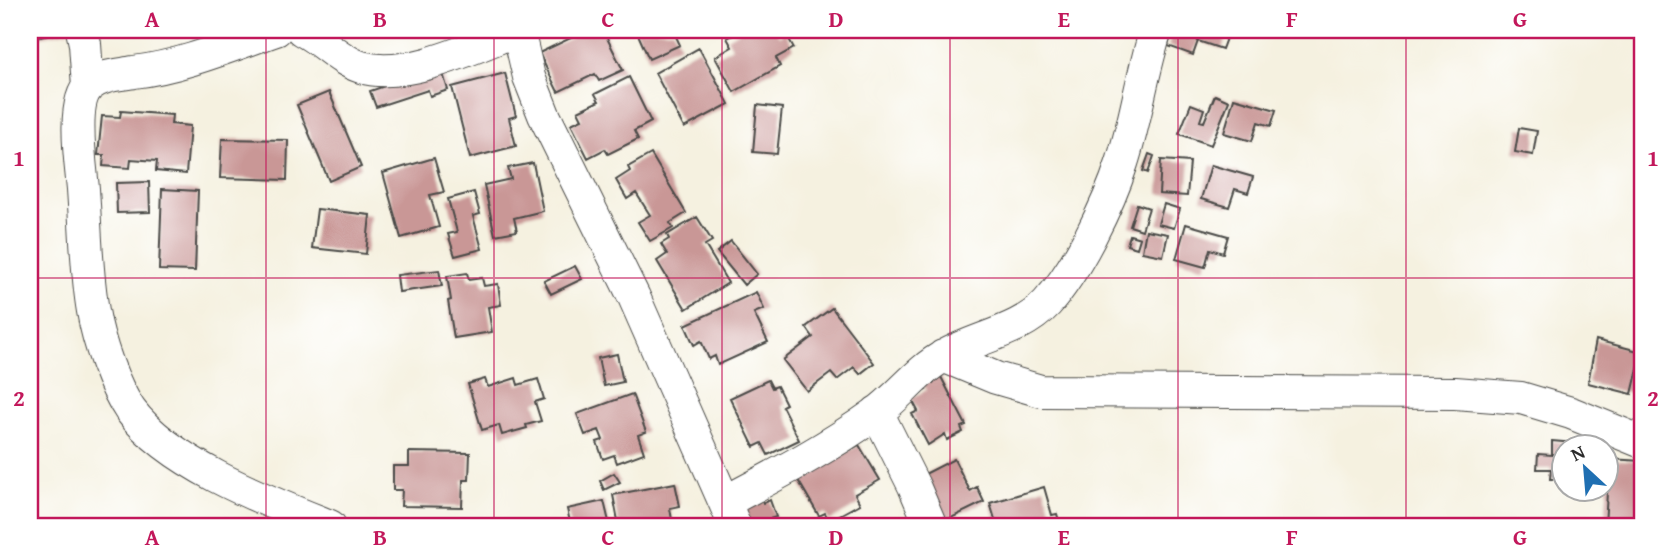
<svg xmlns="http://www.w3.org/2000/svg" width="1672" height="556" font-family="'Gentium Book Plus',serif">
<style>
.building{fill:#c99796}
.lines{fill:none;stroke-linecap:round;stroke-linejoin:round}
.minor-casing{stroke:#494946;stroke-width:34}
.minor{stroke:#fff;stroke-width:32}
.grid{fill:none;stroke:#c2185b;stroke-width:2;stroke-opacity:0.55}
.neatline{fill:none;stroke:#c2185b;stroke-width:2.5}
.grid-label{font-size:23px;text-anchor:middle;font-weight:bold;fill:#c2185b}
</style>
<rect width="100%" height="100%" fill="#fff"/>
<filter id="ink" filterUnits="userSpaceOnUse"><feTurbulence type="fractalNoise" baseFrequency=".0143" numOctaves="2"/><feDisplacementMap in="SourceGraphic" scale="14" xChannelSelector="R" yChannelSelector="G"/><feConvolveMatrix kernelMatrix="1 2 1 2 8 2 1 2 1" color-interpolation-filters="sRGB"/></filter>
<filter id="wash" filterUnits="userSpaceOnUse"><feTurbulence type="fractalNoise" baseFrequency=".00686" numOctaves="4" result="noise"/><feDisplacementMap in="SourceGraphic" scale="28" xChannelSelector="R" yChannelSelector="G"/><feGaussianBlur stdDeviation="1.57" result="paint"/><feColorMatrix in="noise" values="0 0 0 0 0 0 0 0 0 0 0 0 0 0 0 0 0 1.4 0 .05"/><feComposite in="paint" operator="in"/></filter>
<g filter="url(#wash)">
<rect width="100%" height="100%" fill="#f5f1e0"/>
<g id="blocks">
<path class="building" d="M30,30H69V31L30,39Z
M572,30H603L623,70L599,81L595,74L558,92L539,53L575,36Z
M636,30H673L680,45L649,59Z
M742,30H776L779,36L785,32L794,48L776,58L780,66L734,92L715,57L732,47L727,38Z
M1173,30H1229L1222,49L1198,41L1193,55L1168,46Z
M699,48L729,104L684,128L655,73Z
M441,67L448,90L430,96L428,90L376,107L370,91Z
M505,73L516,116L509,118L516,146L470,158L452,87Z
M629,77L651,122L634,131L638,139L608,154L605,149L588,158L571,124L582,119L578,111L599,101L595,94Z
M329,92L361,167L329,181L297,105Z
M1215,95L1229,101L1211,145L1179,134L1191,104L1204,109L1200,121L1204,122Z
M1234,98L1276,110L1271,126L1258,122L1252,141L1224,133Z
M757,105L782,108L777,154L753,152Z
M121,111L172,115L171,124L190,126L186,174L156,171L157,161L131,159L130,168L103,166L104,155H98L102,116L120,117Z
M1519,128L1537,131L1533,155L1515,152Z
M222,139L288,140L287,180L220,178Z
M651,154L686,213L670,223L673,228L650,241L638,222L650,215L636,193L627,199L616,180L630,171L628,167Z
M1149,154L1154,156L1148,173L1143,171Z
M434,158L444,192L430,195L439,227L401,238L383,173Z
M1161,160L1190,162L1187,196L1159,194Z
M533,163L543,211L514,218L517,231L495,235L484,185L511,179L508,168Z
M1211,165L1253,177L1248,193L1235,189L1229,207L1201,199Z
M149,182L150,212L117,213L116,183Z
M162,189L198,191L195,271L159,270Z
M474,192L480,214L473,216L482,249L455,256L448,234L457,232L448,199Z
M1137,204L1149,208L1142,230L1130,226Z
M1164,204L1180,209L1174,228L1158,224Z
M317,209L370,215L366,254L312,248Z
M697,217L712,241L705,245L728,283L686,309L657,261L667,254L661,244L669,239L667,235Z
M1186,224L1228,236L1223,253L1210,249L1205,267L1176,259Z
M1146,230L1168,234L1163,256L1142,252Z
M1130,235L1140,238L1137,248L1127,245Z
M731,241L757,274L744,285L717,252Z
M575,266L582,279L551,294L544,281Z
M439,270L442,286L399,292L397,275Z
M467,273L469,280L482,278L484,286L498,284L501,305L488,307L492,332L454,338L448,301L451,300L447,276Z
M756,292L764,309L754,313L768,342L718,365L715,356L709,359L701,341L694,345L685,325Z
M832,308L874,363L860,374L854,367L837,380L831,373L807,391L783,360L813,337L806,327Z
M1596,340L1642,352L1632,394L1588,383Z
M617,354L623,382L604,386L598,358Z
M940,375L966,425L961,427L963,432L947,440L945,434L928,445L912,414L918,411L911,398L926,390L922,384Z
M516,378L518,385L538,379L544,399L535,402L541,421L526,425L527,428L502,435L499,425L482,430L468,384L485,379L488,387Z
M768,380L772,388L777,386L786,404L782,406L799,440L768,455L762,443L754,447L730,398Z
M632,394L646,432L638,435L644,453L617,463L614,455L603,459L597,442L603,440L599,430L585,435L577,414Z
M1552,441L1574,443V448H1564V479H1550L1551,469H1537L1538,454L1552,455Z
M859,445L880,480L855,494L860,504L829,521L825,513L819,516L798,480Z
M409,452L470,453L469,480H463L462,507L401,506L402,490H393V466H409Z
M954,459L970,491L977,487L984,502L943,522L921,476Z
M1609,459L1642,461V526H1605Z
M614,473L620,482L604,490L600,481Z
M675,483L680,506L670,508L673,526H619L613,495Z
M1044,487L1052,515L1057,514L1060,524L1054,526H997L990,503Z
M760,495L763,503L770,500L776,517L757,523L758,526H746L738,503Z
M604,501L610,526H571L567,509Z"/>
</g>
</g>
<g filter="url(#ink)">
<use href="#blocks" fill-opacity="0" stroke="#494946" stroke-width="2"/>
<g class="lines">
<defs>
<path id="minor" d="M82,30L85,44L88,87
M276,30C230,46 183,66 134,72C119,75 101,75 89,86C71,103 81,166 83,189C86,229 86,271 93,311C98,341 113,385 130,410C171,465 267,501 330,526
M302,30C323,41 339,60 361,67C406,81 476,46 517,30
M518,30L529,77L544,115L634,297L735,526
M943,356L996,378L1041,391L1455,393L1521,398L1571,413L1642,442
M877,412L914,486L931,526
M725,502C776,475 828,448 875,414C899,397 918,370 944,356C977,337 1020,332 1047,303C1076,271 1109,204 1122,163C1136,120 1142,73 1156,30"/>
</defs>
<use href="#minor" class="minor-casing"/>
<use href="#minor" class="minor"/>
</g>
</g>
<path class="grid" d="M266,30V526M494,30V526M722,30V526M950,30V526M1178,30V526M1406,30V526M30,278H1642"/>
<rect width="1672" height="556" fill="none" stroke="#fff" stroke-width="77"/>
<g transform="translate(1585 468) rotate(334)"><circle r="33" fill="#ffffff" stroke="#aaaaaa" stroke-width="2"/>
<path d="M0-5L12 26L0 18L-12 26Z" fill="#1f6fb2"/>
<text y="-10" font-size="19" font-weight="bold" text-anchor="middle" fill="#2b2b2b">N</text>
</g>
<rect x="38" y="38" width="1596" height="480" class="neatline"/>
<g class="grid-label">
<text x="152" y="27">A</text>
<text x="380" y="27">B</text>
<text x="608" y="27">C</text>
<text x="836" y="27">D</text>
<text x="1064" y="27">E</text>
<text x="1292" y="27">F</text>
<text x="1520" y="27">G</text>
<text x="19" y="166">1</text>
<text x="1653" y="166">1</text>
<text x="19" y="406">2</text>
<text x="1653" y="406">2</text>
<text x="152" y="545">A</text>
<text x="380" y="545">B</text>
<text x="608" y="545">C</text>
<text x="836" y="545">D</text>
<text x="1064" y="545">E</text>
<text x="1292" y="545">F</text>
<text x="1520" y="545">G</text>
</g>
</svg>
